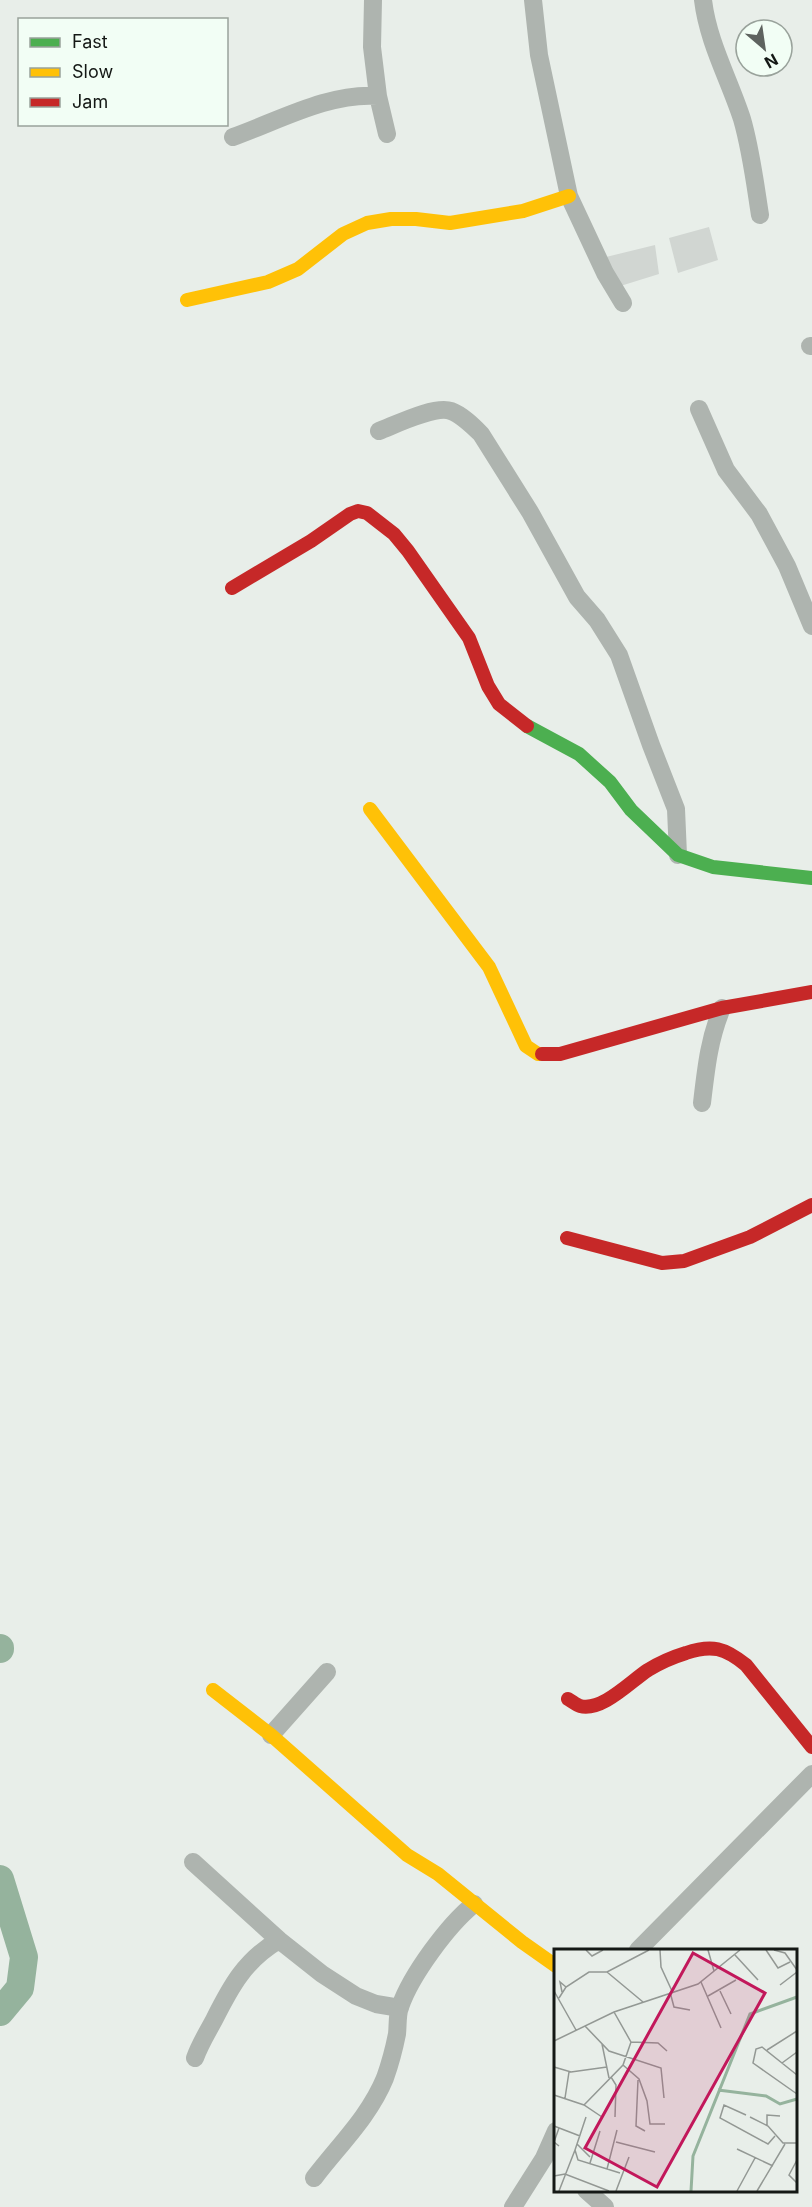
<svg xmlns="http://www.w3.org/2000/svg" width="812" height="2207" font-family="Inter,sans-serif">
<style>
.lines{fill:none;stroke-linecap:round;stroke-linejoin:round}
.river{stroke:#95b39d;stroke-width:28}
.building{fill:#d1d6d2}
.street{stroke:#aeb4af;stroke-width:18}
.fast{stroke:#4caf50;stroke-width:14}
.slow{stroke:#ffc107;stroke-width:14}
.jam{stroke:#c62828;stroke-width:14}
.inset-river{fill:none;stroke:#95b39d;stroke-width:3}
.inset-road{fill:none;stroke:#939894;stroke-width:1.5}
.view{fill:#c2185b;fill-opacity:0.15;stroke:#c2185b;stroke-width:3}
.inset-edge{fill:none;stroke:#141815;stroke-width:3}
</style>
<rect width="100%" height="100%" fill="#e8eee9"/>
<g class="lines">
<path class="river" d="M0,1648V1649
M0,1879L24,1957L20,1988L0,2012"/>
</g>
<path class="building" d="M709,227L718,260L678,273L669,238Z
M655,245L659,274L614,288L606,257Z"/>
<g class="lines">
<path class="street" d="M373,0L372,47L378,96L387,134
M533,0L539,55L569,196L605,273L623,303
M703,0C708,42 729,79 742,119C751,150 755,183 760,215
M233,137C278,121 330,92 378,96
M810,346H812
M699,409L726,470L759,514L787,566L812,626
M379,431C395,425 435,405 451,411C462,415 473,426 481,434L530,512L577,597L597,620L619,655L651,745L676,809L678,855
M702,1103C706,1069 709,1039 722,1008
M271,1735L327,1672
M193,1862L279,1940L322,1974L356,1996L376,2004L400,2008
M638,1950L812,1774
M195,2058C200,2044 207,2033 214,2020C231,1986 245,1960 279,1940
M314,2178C339,2145 369,2117 385,2078C390,2064 394,2049 397,2034C398,2025 397,2015 400,2007C411,1975 448,1925 474,1904
M586,2190L605,2207
M513,2207L544,2158L556,2131"/>
<path class="fast" d="M527,726L579,754L610,782L631,810L678,855L713,867L812,878"/>
<path class="slow" d="M187,300L268,282L298,269L343,234L367,223L391,219H416L450,223L523,211L569,196
M370,809L489,967L526,1046L538,1054H542
M213,1690L271,1735L407,1855L438,1874L522,1942L556,1966"/>
<path class="jam" d="M232,588L311,541L350,514L358,511L367,513L394,534L408,551L469,638L488,686L499,704L527,726
M542,1054H560L722,1008L812,992
M567,1238L662,1263L684,1261L750,1237L812,1205
M568,1699C572,1701 576,1705 580,1706C602,1712 631,1681 648,1670C661,1662 673,1657 686,1653C712,1644 725,1648 746,1665L812,1747"/>
</g>
<g transform="translate(554 1949)">
<rect width="243" height="243" fill="#e8eee9"/>
<path class="inset-river" d="M164,141L212,147L226,155L243,150M137,242L139,207L196,65L243,48"/>
<path class="inset-road" d="M32,1L38,7L49,1M106,1L107,18L118,42M154,1L160,22M212,1L224,19L236,13M220,1L231,4L243,21M181,6L204,31M53,23L89,53M147,33L167,79M226,36L243,23M0,42L22,81M166,42L177,65M8,43L6,33L12,38M116,43L120,58L136,61M154,47L182,31M5,49L12,38L35,23H53L95,1M60,63L77,93L104,94L113,102M31,77L55,102L107,119L110,149M0,92L60,63L144,35L186,1M48,95L55,129M213,101L243,82M228,114L243,103M69,116L85,130L93,152L96,175H111M0,118L17,123L53,118M243,126L208,98L202,100L199,114L243,145M57,128L62,136L61,168M84,131L82,177L91,182M0,146L30,156L48,168M11,149L15,123M30,156L69,116L77,93M192,166L170,156L166,169L214,195L221,187M32,168L21,201L24,211L66,224M196,168L214,177L229,194H243M213,176V166L226,167M0,177L26,187M62,193L101,203M23,195L36,208M5,197L0,193L5,179M183,200L219,217M243,211L235,226L243,234M36,214L46,182M53,220L63,181M0,227L11,225L55,242M5,242L21,201M62,242L75,208M183,242L201,209M203,242L231,195"/>
<path class="view" d="M139,4L211,44L103,238L31,199Z"/>
<rect width="243" height="243" class="inset-edge"/>
</g>
<rect x="18" y="18" width="210" height="108" fill="#f2fef5" stroke="#99a29b" stroke-width="1.5"/>
<rect x="30" y="38" width="30" height="9" fill="#4caf50" stroke="#99a29b" stroke-width="1.5"/>
<text x="72" y="48" font-size="18" fill="#141815">Fast</text>
<rect x="30" y="68" width="30" height="9" fill="#ffc107" stroke="#99a29b" stroke-width="1.5"/>
<text x="72" y="78" font-size="18" fill="#141815">Slow</text>
<rect x="30" y="98" width="30" height="9" fill="#c62828" stroke="#99a29b" stroke-width="1.5"/>
<text x="72" y="108" font-size="18" fill="#141815">Jam</text>
<g transform="translate(764 48) rotate(151)"><circle r="28" fill="#f2fef5" stroke="#99a29b" stroke-width="1.5"/>
<path d="M0-4.5L10 22L0 15L-10 22Z" fill="#5e635f"/>
<text y="-9" font-size="16" font-weight="bold" text-anchor="middle" fill="#141815">N</text>
</g>
</svg>
